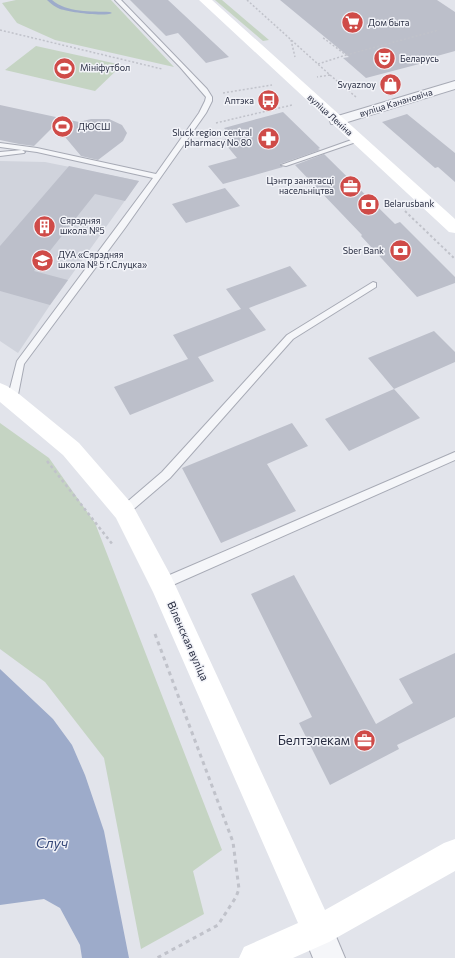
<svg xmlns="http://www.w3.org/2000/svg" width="455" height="958" font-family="Commissioner,sans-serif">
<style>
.built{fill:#d0d3dc}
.green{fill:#c5d4c3}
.water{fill:#9dabca}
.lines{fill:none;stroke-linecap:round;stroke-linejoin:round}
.stream{fill:#9dabca;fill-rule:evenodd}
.building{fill:#bcbfca}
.service-casing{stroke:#a7aab5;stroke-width:2}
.minor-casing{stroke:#a7aab5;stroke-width:2}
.tertiary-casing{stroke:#a7aab5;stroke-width:2}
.path-far3{stroke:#c0c2ca;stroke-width:1.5;stroke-dasharray:2 2;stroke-linecap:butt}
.path-far2{stroke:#c0c2ca;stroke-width:2;stroke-dasharray:2.5 2.5;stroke-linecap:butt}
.path-far1{stroke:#c0c2ca;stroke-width:2.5;stroke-dasharray:3 3;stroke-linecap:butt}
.path{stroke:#c0c2ca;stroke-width:3;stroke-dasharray:4 4;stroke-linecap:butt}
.service{fill:#f5f6f9;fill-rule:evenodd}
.minor{fill:#f5f6f9;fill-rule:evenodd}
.tertiary{fill:#f5f6f9;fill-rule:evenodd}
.secondary{fill:#fff;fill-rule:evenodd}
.labels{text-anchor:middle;stroke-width:3;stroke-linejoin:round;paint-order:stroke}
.far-poi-label{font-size:9px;fill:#2a2f43;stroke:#f2f3f8;text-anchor:start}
.far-street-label{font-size:9px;fill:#2a2f43;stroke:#f2f3f8}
.street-label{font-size:11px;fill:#2a2f43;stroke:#f2f3f8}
.near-poi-label{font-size:13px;fill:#2a2f43;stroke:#f2f3f8;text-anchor:end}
.near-water-label{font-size:14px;font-style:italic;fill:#344677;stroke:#f2f3f8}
</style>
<rect width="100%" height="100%" fill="#e2e4eb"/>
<path class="built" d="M0,161L45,162L139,181L50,305L18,353L0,341Z"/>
<path class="green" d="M16,0H111L174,67L55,40L17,23L2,3Z
M215,0H222L269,40L263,41Z
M36,46L122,65L95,91L5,70Z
M0,423L49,458L95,523L222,850L193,871L204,914L141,949L104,758L45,682L0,649Z"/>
<path class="water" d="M0,669L53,719L72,745L85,775L104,831L129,958H82L80,945L60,908L44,899L0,905Z"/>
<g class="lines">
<path class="stream" d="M47,0H52C67,13 91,11 110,12L112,13C104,17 69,12 60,9C55,7 51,4 47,0Z"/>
</g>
<path class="building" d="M130,0H168L229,57L206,63L178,33L166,36Z
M280,0H437L455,12V51L419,61L423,63L366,78L343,58L349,57Z
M0,105L79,122L91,119H109L122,125L127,133L123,141L98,160L81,156L55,125L34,146L19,144L0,140Z
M283,112L320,148L318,149L320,150L280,164L283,167L223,184L208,166L237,158L222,140L232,137L224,128Z
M407,114L455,153V182L438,167L435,168L382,122Z
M324,154L395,224L400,222L455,277V283L417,297L361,236L362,235L295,165Z
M69,166L139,181L125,201L95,194L34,271L68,280L50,305L0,291V246Z
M225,188L240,206L186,223L172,204Z
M290,266L307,286L249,308L266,330L198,357L214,381L130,415L114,387L188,359L173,335L241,309L226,289Z
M434,331L455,352V362L394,389L368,358Z
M394,389L420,418L349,451L325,419Z
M292,423L308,446L267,464L296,511L221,543L182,468Z
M294,575L376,724L413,703L399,679L455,653V717L397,745L399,749L330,785L299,723L312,717L251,594Z"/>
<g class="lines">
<defs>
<path id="service" d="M115,0H121L207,89L212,97V101L206,113L125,228L24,364L17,400L12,404L7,400L17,361L153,178L37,152L22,150L25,152L24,153L0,156V152L22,150L0,147V143L37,148L156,174L199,113L205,101L206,97L180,67Z
M357,138L359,139V141L286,166L281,165Z
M373,282L376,283V287L293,339L170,478L128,514L124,516L120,514L119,511L120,508L162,472L287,335Z
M455,452V460L166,588L162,589L158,588L156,584L158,580Z"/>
<path id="minor" d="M455,81V89L341,124H331L330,121L331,118Z"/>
<path id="tertiary" d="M318,915L329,920L345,958H313L302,931L307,920Z"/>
</defs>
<use href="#service" class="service-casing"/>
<use href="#minor" class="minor-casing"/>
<use href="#tertiary" class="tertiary-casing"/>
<path class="path-far3" d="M247,0L330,75L317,77
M0,30L162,69
M291,40L295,57
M346,55L439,30
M318,64L346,55L322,37
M330,75L356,97
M223,93L272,85
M216,123L292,105"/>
<path class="path-far2" d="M405,211L455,259"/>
<path class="path-far1" d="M47,461L113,545"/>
<path class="path" d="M155,634L233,842L239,889L236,897L218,925L157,958"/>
<use href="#service" class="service"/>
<use href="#minor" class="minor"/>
<use href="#tertiary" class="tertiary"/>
<path class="secondary" d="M199,0H212L455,219V233L449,232Z
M0,383L7,386L19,394L79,443L132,504L171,576L325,910L444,843L455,839V871L329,942L293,958H239L244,947L298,923L153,592L116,518L63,455L0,402Z"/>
</g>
<defs>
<symbol id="supermarket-disc" viewBox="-11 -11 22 22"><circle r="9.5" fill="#cf4b48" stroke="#f2f3f8"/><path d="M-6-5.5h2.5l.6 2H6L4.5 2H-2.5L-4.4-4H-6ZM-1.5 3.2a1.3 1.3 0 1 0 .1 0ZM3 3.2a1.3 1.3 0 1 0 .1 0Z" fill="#fff"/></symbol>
<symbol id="theatre-disc" viewBox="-11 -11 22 22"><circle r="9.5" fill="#cf4b48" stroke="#f2f3f8"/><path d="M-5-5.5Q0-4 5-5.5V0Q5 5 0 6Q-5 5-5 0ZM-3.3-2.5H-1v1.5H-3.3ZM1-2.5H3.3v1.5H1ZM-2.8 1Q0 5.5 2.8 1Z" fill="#fff"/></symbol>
<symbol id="stadium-disc" viewBox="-11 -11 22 22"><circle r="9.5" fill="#cf4b48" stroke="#f2f3f8"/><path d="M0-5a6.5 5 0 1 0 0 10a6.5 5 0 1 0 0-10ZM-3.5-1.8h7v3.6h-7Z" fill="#fff"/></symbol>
<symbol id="shop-disc" viewBox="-11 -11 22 22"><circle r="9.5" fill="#cf4b48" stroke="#f2f3f8"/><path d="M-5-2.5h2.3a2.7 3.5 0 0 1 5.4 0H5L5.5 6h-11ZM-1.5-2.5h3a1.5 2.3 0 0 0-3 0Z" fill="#fff"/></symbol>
<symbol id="bus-disc" viewBox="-11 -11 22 22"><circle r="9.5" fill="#cf4b48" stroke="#f2f3f8"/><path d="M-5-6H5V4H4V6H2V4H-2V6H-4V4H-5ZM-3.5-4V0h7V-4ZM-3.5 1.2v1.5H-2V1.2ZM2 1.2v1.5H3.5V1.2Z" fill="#fff"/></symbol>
<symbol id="pharmacy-disc" viewBox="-11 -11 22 22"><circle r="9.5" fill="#cf4b48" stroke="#f2f3f8"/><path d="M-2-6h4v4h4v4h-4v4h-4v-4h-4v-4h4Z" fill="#fff"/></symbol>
<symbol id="office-disc" viewBox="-11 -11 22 22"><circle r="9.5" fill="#cf4b48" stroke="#f2f3f8"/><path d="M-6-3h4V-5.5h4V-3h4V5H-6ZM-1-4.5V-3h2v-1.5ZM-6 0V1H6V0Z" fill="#fff"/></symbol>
<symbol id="bank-disc" viewBox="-11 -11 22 22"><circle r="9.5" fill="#cf4b48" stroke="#f2f3f8"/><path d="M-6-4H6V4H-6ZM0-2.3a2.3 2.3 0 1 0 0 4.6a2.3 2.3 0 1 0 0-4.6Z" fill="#fff"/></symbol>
<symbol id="building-disc" viewBox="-11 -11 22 22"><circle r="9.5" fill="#cf4b48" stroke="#f2f3f8"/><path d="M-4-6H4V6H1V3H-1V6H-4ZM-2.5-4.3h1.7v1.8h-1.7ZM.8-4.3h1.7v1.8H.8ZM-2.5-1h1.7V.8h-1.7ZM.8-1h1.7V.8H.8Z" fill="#fff"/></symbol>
<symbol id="school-disc" viewBox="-11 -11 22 22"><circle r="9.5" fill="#cf4b48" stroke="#f2f3f8"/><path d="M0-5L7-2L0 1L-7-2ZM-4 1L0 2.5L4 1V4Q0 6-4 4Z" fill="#fff"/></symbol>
</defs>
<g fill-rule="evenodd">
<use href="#supermarket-disc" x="340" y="10" width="25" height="25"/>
<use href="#theatre-disc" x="372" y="46" width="25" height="25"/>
<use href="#stadium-disc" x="52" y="56" width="25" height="25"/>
<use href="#shop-disc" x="378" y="72" width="25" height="25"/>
<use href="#bus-disc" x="256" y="88" width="25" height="25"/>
<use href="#stadium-disc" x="50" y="114" width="25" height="25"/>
<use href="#pharmacy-disc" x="256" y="126" width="25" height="25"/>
<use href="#office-disc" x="338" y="174" width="25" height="25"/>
<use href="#bank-disc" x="356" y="192" width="25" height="25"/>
<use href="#building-disc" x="32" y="214" width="25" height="25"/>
<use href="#bank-disc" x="388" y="238" width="25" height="25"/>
<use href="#school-disc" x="30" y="248" width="25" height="25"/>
<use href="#office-disc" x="352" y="728" width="25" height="25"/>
</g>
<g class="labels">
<g class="far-poi-label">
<text x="368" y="26">Дом быта</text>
<text x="400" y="62">Беларусь</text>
<text x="80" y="71">Мініфутбол</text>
<text x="376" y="88" text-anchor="end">Svyaznoy</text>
<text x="254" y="104" text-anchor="end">Аптэка</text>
<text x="78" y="130">ДЮСШ</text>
<text x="252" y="136" text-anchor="end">Sluck region central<tspan x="252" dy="10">pharmacy No 80</tspan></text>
<text x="334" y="184" text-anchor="end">Цэнтр занятасці<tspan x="334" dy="10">насельніцтва</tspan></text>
<text x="384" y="207">Belarusbank</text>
<text x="60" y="224">Сярэдняя<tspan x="60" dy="10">школа №5</tspan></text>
<text x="384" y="254" text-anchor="end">Sber Bank</text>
<text x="58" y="258">ДУА «Сярэдняя<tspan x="58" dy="10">школа № 5 г.Слуцка»</tspan></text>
</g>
<g class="far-street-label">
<text transform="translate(396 103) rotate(-17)" y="3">вуліца Канановіча</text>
<text transform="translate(330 115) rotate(42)" y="3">вуліца Леніна</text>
</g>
<g class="street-label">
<text transform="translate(188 641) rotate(66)" y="4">Віленская вуліца</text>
</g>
<g class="near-poi-label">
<text x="350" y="745">Белтэлекам</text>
</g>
<g class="near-water-label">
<text x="52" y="848">Случ</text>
</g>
</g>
</svg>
